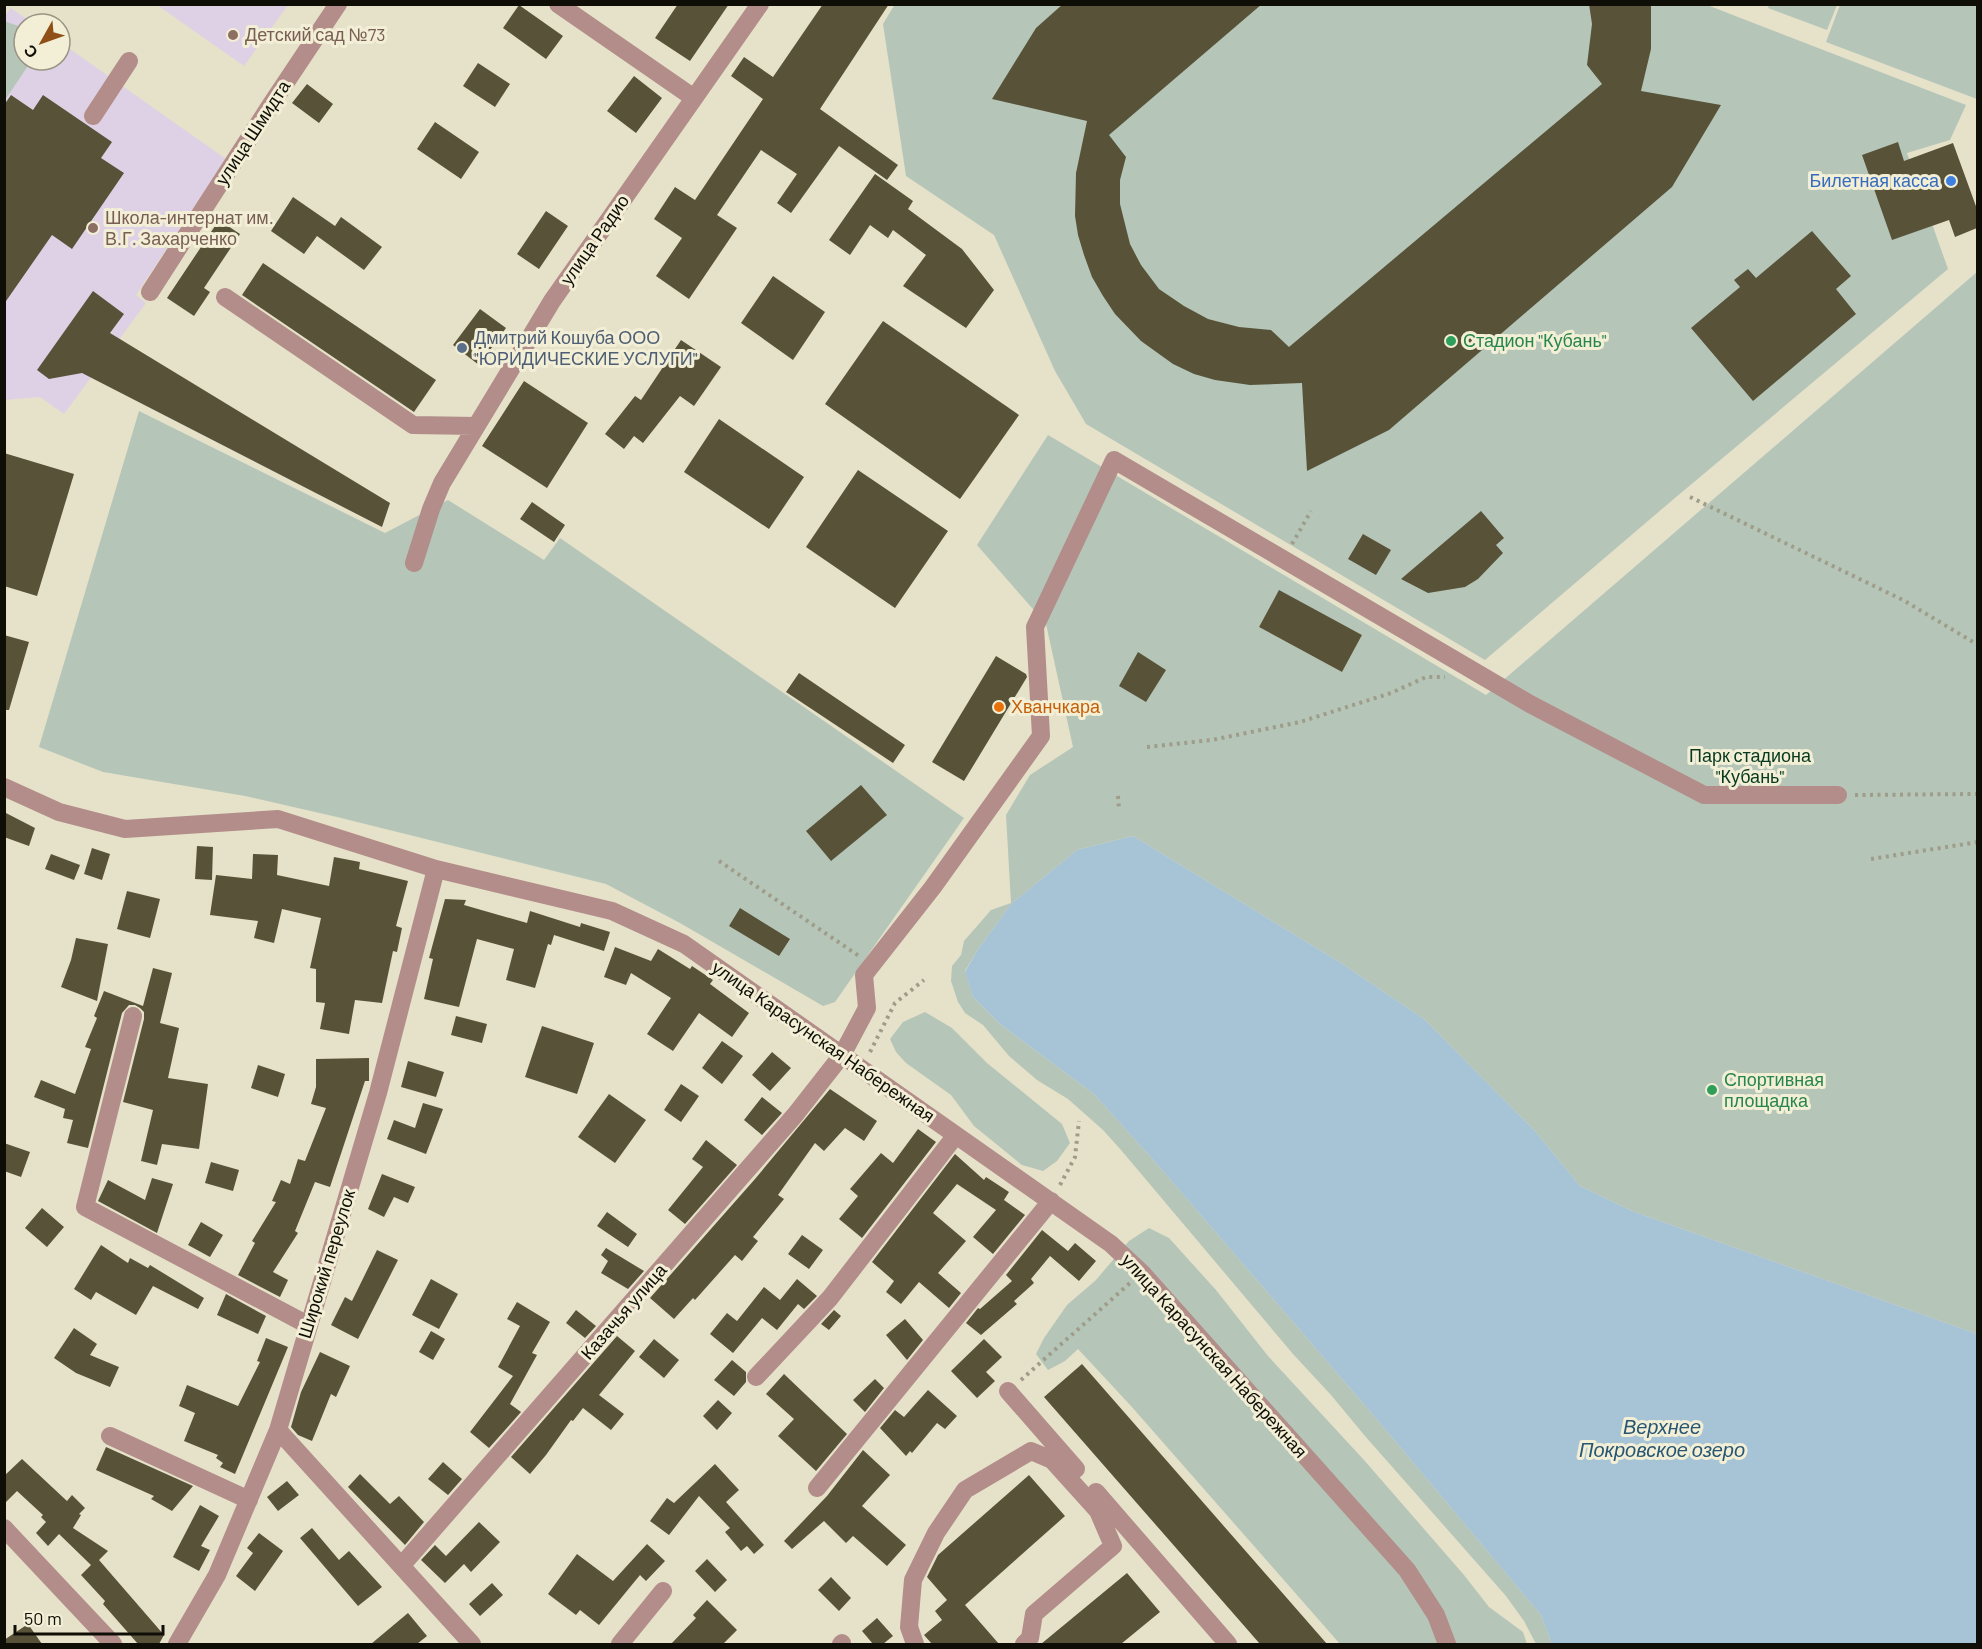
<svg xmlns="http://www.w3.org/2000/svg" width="1982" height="1649" font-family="Barlow,sans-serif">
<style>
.education{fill:#ded1e5}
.green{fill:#b5c6b9;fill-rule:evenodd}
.water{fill:#a7c3d6}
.building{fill:#585338}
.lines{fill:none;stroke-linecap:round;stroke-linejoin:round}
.path{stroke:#9f9c89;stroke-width:4;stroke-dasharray:3 4.5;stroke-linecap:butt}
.minor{stroke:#b28d89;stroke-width:18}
.education-dot{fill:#8d6e63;stroke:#f3efd6;stroke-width:2}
.shop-dot{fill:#3f7fe0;stroke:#f3efd6;stroke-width:2}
.leisure-dot{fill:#2e9e5b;stroke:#f3efd6;stroke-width:2}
.service-dot{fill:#5c6f8a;stroke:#f3efd6;stroke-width:2}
.food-dot{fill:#e8710a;stroke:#f3efd6;stroke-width:2}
.labels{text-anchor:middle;stroke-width:6;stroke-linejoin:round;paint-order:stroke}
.education-label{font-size:18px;fill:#785e54;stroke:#f3efd6;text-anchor:start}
.street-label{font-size:18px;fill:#0f0e06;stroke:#f3efd6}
.shop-label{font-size:18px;fill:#366cbe;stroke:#f3efd6;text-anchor:end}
.service-label{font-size:18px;fill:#4e5e75;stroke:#f3efd6;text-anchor:start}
.leisure-label{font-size:18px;fill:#27864d;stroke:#f3efd6;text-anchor:start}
.food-label{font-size:18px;fill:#c56008;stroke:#f3efd6;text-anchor:start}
.park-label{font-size:18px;fill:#06391d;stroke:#f3efd6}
.water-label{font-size:20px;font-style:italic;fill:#275673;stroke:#f3efd6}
</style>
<rect width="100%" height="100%" fill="#e6e1c9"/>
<path class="education" d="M157,5H288L244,66Z
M11,8L34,24H24V60H60V42L226,159L136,295L146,303L64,414L40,397L5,400L4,17Z"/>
<path class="green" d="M895,4L1707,5L1966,105L1950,140L1907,153L1948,269L1669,503L1485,660L1086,424L1055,371L994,235L906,176L883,24Z
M1769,4H1837V5L1827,30L1768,8Z
M1840,5H1977V99L1826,42Z
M4,21L24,28V60H32L5,100Z
M1977,272V1334L1632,1211L1580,1186L1535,1131L1424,1019L1341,963L1133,836L1077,850L1011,904L977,951L965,971L973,997L1000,1024L1094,1094L1156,1163L1374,1416L1541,1615L1552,1644H1536L1524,1621L1506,1596L1365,1436L1331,1395L1293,1354L1121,1150L1103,1130L1068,1099L1037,1080L1009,1056L983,1025L965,1013L958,1002L951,981L952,966L961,955L964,941L991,910L1011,903L1006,815L1030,775L1073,747L1046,624L977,545L1048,435L1486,695ZM1279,591L1362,635L1342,672L1259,627Z
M139,411L385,533L448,500L544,560L560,538L964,818L835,1002L823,1006L680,923L606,884L337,817L245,796L103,772L39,747Z
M925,1012L952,1028L987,1063L1062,1124L1070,1143L1057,1161L1043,1171L1022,1165L974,1126L951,1095L906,1063L896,1052L890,1039L903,1022Z
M1149,1228L1169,1238L1216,1290L1268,1356L1364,1460L1464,1575L1489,1607L1523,1632L1527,1644H1340L1131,1406L1078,1349L1065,1361L1048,1370L1036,1354L1044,1338L1067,1305L1096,1280L1129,1241Z"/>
<path class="water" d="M1133,836L1341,963L1424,1019L1535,1131L1580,1186L1632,1211L1977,1334V1644H1552L1541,1615L1374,1416L1156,1163L1094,1094L1000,1024L973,997L965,972L977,951L1011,904L1077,850Z"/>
<path class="building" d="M678,4H729L690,61L655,38Z
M823,4H889L820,109L898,165L887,180L839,146L791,213L777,203L797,174L761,150L717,215L737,228L689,299L656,276L682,238L654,219L675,187L695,200L763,99L731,76L744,57L773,77Z
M1063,4H1262L1109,135L1126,157L1120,180V204L1130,244L1141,265L1159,289L1184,306L1208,319L1239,327L1271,330L1289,347L1602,84L1587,65L1592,24L1589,4H1651V49L1641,91L1721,105L1672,187L1389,430L1307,471L1302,383L1250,385L1215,380L1194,374L1173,364L1141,341L1115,314L1103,296L1092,277L1084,255L1078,235L1075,216L1076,173L1087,121L992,99L1036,28Z
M519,5L563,36L546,59L503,28Z
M478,63L510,84L495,107L463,86Z
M634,76L662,98L636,133L607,111Z
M307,84L333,104L319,123L292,103Z
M11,95L33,110L43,95L112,142L101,158L124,173L72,249L52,235L4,304V105Z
M435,122L479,152L461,179L417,149Z
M1898,142L1904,161L1953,143L1977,209V228L1955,237L1949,220L1892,240L1862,155Z
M875,174L913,201L908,209L962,249L994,290L966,328L903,286L926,255L893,230L888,238L870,225L850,255L829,240Z
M293,197L335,226L341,217L382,247L364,270L317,236L304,254L271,231Z
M546,211L568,226L539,269L517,254Z
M219,220L240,234L204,288L210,292L194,316L167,298Z
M1812,231L1851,276L1836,289L1856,314L1753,401L1691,328L1740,287L1734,280L1748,269L1756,278Z
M263,263L436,380L414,412L242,295Z
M773,276L825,312L793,360L741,323Z
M93,291L124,314L110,333L390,503L382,527L82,373L49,379L37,370Z
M480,309L506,328L479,365L453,345Z
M883,321L1019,415L960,499L825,404Z
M681,340L721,367L694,406L680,396L643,443L634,436L624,449L605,434L635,396L641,400Z
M524,381L588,423L547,488L482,446Z
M719,419L804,477L769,529L684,472Z
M4,453L74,474L37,596L4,586Z
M858,470L948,531L895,608L806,547Z
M532,502L565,525L554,542L520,519Z
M1481,511L1504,538L1496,545L1503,553L1478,579L1465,587L1428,593L1401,579Z
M1363,534L1391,550L1376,575L1348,559Z
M1279,590L1362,635L1342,672L1259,627Z
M4,635L29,642L9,710H4Z
M1138,652L1166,670L1146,702L1119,686Z
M996,656L1026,674L1027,677L964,781L932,762Z
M799,673L905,745L893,763L786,692Z
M861,785L887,815L831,861L806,831Z
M4,812L35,828L29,846L4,837Z
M197,846L213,847L212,880L195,879Z
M92,848L110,854L102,880L84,874Z
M51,854L80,865L74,880L45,869Z
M253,854L278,855L277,875L329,886L334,857L360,862L359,869L408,881L396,926L402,928L397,952L393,951L382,1003L355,1000L349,1034L320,1029L325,1003L316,1002V969L310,968L321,918L282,909L274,943L254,938L258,921L210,915L216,875L252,879Z
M127,891L160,899L150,938L117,929Z
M445,899L466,900L464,905L527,923L530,911L580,927L581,923L610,932L604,951L554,935L551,945L548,944L535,988L506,980L514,949L477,939L459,1007L424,999L433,959L429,958Z
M740,908L790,939L779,956L729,926Z
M76,938L108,944L97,1001L61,987L71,960Z
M615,947L651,961L658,949L690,969L692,966L713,980L710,984L749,1013L732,1037L699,1013L673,1051L647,1034L671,998L631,973L626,985L604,977Z
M153,968L172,973L160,1023L179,1028L168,1078L208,1084L199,1149L162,1144L157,1165L141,1161L153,1110L123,1102L144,1019V1012L140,1008L135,1005H129L122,1013L88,1148L67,1143L73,1120L63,1118L65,1109L34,1097L41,1080L75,1094L91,1049L85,1047L97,1018L94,1016L104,991L143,1006Z
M456,1016L487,1024L482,1043L451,1035Z
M542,1026L594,1043L577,1094L525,1077Z
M722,1041L743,1056L722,1084L702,1068Z
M772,1052L791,1068L770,1091L752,1075Z
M369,1058V1081H365L330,1187L315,1182L295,1231L298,1233L273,1272L288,1280L280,1297L238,1275L255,1243L252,1241L276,1202L272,1201L281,1180L290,1184L298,1159L305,1161L326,1108L311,1104L316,1087V1059Z
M408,1061L444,1072L436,1097L401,1087Z
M258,1065L285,1074L278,1097L251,1088Z
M681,1084L699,1096L681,1122L664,1110Z
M830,1089L877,1121L864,1141L845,1128L824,1151L815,1143L778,1195L784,1199L753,1237L758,1241L742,1261L735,1255L695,1300L693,1298L674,1319L650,1298L755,1179Z
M609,1094L646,1120L615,1163L578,1137Z
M762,1097L782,1113L762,1135L744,1120Z
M423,1103L443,1109L426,1154L387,1139L394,1120L415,1128Z
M918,1129L936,1142L862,1238L839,1219L858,1196L850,1189L881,1153L893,1163Z
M706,1140L737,1165L685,1224L668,1210L703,1167L692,1159Z
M4,1143L30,1152L21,1177L4,1171Z
M955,1154L984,1180L986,1177L1009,1192L1002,1203L1004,1200L1025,1215L993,1254L973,1237L996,1210L957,1184L933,1213L966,1241L938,1273L961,1293L949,1308L919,1282L901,1304L886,1292L894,1281L872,1262Z
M211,1162L239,1170L233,1191L205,1183Z
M382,1174L415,1187L408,1203L394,1197L384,1217L368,1209Z
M152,1178L173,1184L157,1233L98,1201L108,1180L145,1200Z
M42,1208L64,1227L47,1247L25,1228Z
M607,1212L637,1234L628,1247L597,1226Z
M201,1222L223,1235L210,1257L188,1245Z
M1042,1230L1068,1251L1075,1243L1096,1261L1079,1281L1050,1256L1031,1279L1034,1283L1014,1301L1017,1304L981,1335L966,1323L978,1308L980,1309L1012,1281L1006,1275Z
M802,1235L823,1250L809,1269L788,1254Z
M101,1245L128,1263L130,1258L148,1268L150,1265L204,1298L198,1309L153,1286L136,1315L96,1292L91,1300L74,1289Z
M606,1248L644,1271L628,1289L601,1273L608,1261L601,1255Z
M377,1250L398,1260L358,1339L331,1325L345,1297L352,1301Z
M431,1279L458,1294L439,1329L412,1315Z
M797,1279L817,1296L804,1309L798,1304L777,1330L762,1318L733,1353L710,1334L727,1313L737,1321L764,1287L780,1300Z
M226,1294L266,1316L258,1334L217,1315Z
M517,1302L550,1322L532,1353L537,1355L510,1404L521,1412L489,1448L470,1432L513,1376L498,1367L520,1326L507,1319Z
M576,1310L596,1326L585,1338L566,1323Z
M834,1310L841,1316L829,1330L821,1324Z
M905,1319L923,1340L907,1360L886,1335Z
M74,1328L97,1344L90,1355L119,1367L110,1387L76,1373L54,1358Z
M431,1331L445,1339L433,1360L419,1352Z
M617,1336L635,1351L599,1395L624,1414L611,1430L583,1408L573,1421L571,1420L546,1455L530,1474L511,1457Z
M266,1338L288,1347L235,1474L220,1467L223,1463L216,1458L218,1455L184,1441L195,1413L179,1406L187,1385L238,1406L260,1362L257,1361Z
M654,1339L679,1360L664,1378L639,1357Z
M984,1339L1002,1357L986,1372L995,1381L977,1398L951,1371Z
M320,1352L350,1366L336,1397L331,1394L312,1441L298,1435L291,1427L301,1392Z
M732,1360L746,1372V1382L734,1396L714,1380Z
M1082,1364L1327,1644H1260L1044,1397Z
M784,1374L847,1434L816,1471L778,1436L794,1419L766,1394Z
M875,1379L884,1388L865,1412L853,1400Z
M928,1390L957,1416L945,1429L937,1423L912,1453L910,1451L906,1456L880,1428L895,1410L904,1417Z
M718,1400L732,1413L717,1430L703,1416Z
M106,1447L193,1486L172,1511L151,1499L154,1496L96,1470Z
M863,1450L890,1475L862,1506L906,1545L887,1566L853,1536L846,1543L824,1521L792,1549L784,1541L827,1496Z
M22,1459L67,1501L72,1495L85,1508L79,1514L81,1515L73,1528L108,1551L99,1560L164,1635L159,1644H138L103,1604L105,1601L81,1575L91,1565L59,1534L48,1546L36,1533L46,1522L41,1517L43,1515L17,1491L4,1504V1476Z
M443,1462L462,1479L448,1495L428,1479Z
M715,1464L739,1490L726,1502L764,1545L754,1554L747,1546L741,1551L725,1532L730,1528L699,1496L669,1535L650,1521L667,1498L674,1503Z
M360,1474L390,1504L399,1496L424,1522L405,1545L348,1487Z
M1029,1475L1065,1516L965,1605L999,1644H932L924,1635L942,1620L935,1611L947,1600L927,1577L938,1555Z
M287,1481L299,1495L278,1511L267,1497Z
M200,1505L219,1516L201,1546L210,1550L199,1571L173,1557Z
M479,1522L500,1542L471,1572L464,1564L445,1583L421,1560L435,1545L446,1556Z
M312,1528L339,1560L349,1551L382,1587L358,1606L300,1538Z
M259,1533L283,1551L255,1591L236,1576L253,1553L247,1548Z
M647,1544L665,1561L646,1581L640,1575L599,1625L580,1610L576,1615L548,1594L577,1554L613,1581Z
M707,1559L727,1580L715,1592L695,1571Z
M1127,1573L1160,1612L1121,1644H1041Z
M831,1577L851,1598L839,1611L818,1590Z
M492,1583L503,1595L480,1616L469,1604Z
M707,1600L737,1630L723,1644H671L696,1618L693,1615Z
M408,1613L427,1636L417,1644H371Z
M877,1618L893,1636L883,1644H873L862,1631Z
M28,1624L42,1644H4V1640Z"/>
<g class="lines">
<path class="path" d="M1690,497L1903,600L1978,645
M1292,544L1311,511
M1147,747L1212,740L1300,722L1391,693L1426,677H1445
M1855,795L1978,794
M1118,796L1119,809
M1871,859L1978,842
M719,861L859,956
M870,1052L895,1003L924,980
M1060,1185L1075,1157L1079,1121
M1021,1380L1130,1283"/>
<path class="minor" d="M558,4L694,98
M93,116L129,61
M150,292L270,106L338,4
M225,297L413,425L476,426
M414,563L431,509L442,483L552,301L760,4
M4,787L59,812L125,829L278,819L436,869L612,911L684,944L1111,1244L1142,1273L1407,1570L1436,1615L1447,1644
M133,1016L85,1207L308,1325
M756,1377L830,1298L956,1135
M1008,1391L1076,1469
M278,1430L472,1644
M110,1436L249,1500
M817,1488L1051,1201
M1096,1492L1228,1644
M4,1528L113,1644
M402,1565L795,1115L842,1055L867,1008L864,975L933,887L1041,736L1035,627L1114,460L1530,704L1704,795H1838
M177,1644L217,1575L278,1430L378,1093L436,869
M620,1644L663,1591
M841,1644L842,1643
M915,1644L909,1627L913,1580L936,1533L965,1490L1031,1451L1052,1460L1098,1511L1113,1546L1034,1614L1030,1638L1024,1644"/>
</g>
<g class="education-dot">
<circle cx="233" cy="35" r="6"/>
<circle cx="93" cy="228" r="6"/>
</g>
<circle class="shop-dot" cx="1951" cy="181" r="6"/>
<g class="leisure-dot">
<circle cx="1451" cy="341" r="6"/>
<circle cx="1712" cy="1090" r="6"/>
</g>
<circle class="service-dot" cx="462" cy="348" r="6"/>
<circle class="food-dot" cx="999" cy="707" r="6"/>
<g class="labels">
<g class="education-label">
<text x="245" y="41">Детский сад №73</text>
<text x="105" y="224">Школа-интернат им.<tspan x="105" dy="21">В.Г. Захарченко</tspan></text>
</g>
<g class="street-label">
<text transform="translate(253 133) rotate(-57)" y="6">улица Шмидта</text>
<text transform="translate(595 240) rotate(-55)" y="6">улица Радио</text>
<text transform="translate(823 1042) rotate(35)" y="6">улица Карасунская Набережная</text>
<text transform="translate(327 1264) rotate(-73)" y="6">Широкий переулок</text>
<text transform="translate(624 1312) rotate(-49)" y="6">Казачья улица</text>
<text transform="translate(1214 1356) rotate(48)" y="6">улица Карасунская Набережная</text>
</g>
<g class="shop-label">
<text x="1939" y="187">Билетная касса</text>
</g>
<g class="service-label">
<text x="474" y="344">Дмитрий Кошуба ООО<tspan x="474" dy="21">"ЮРИДИЧЕСКИЕ УСЛУГИ"</tspan></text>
</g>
<g class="leisure-label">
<text x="1463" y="347">Стадион "Кубань"</text>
<text x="1724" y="1086">Спортивная<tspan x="1724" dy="21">площадка</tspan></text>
</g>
<g class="food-label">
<text x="1011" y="713">Хванчкара</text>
</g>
<g class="park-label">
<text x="1750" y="762">Парк стадиона<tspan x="1750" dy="21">"Кубань"</tspan></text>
</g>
<g class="water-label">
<text x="1662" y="1434">Верхнее<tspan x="1662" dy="23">Покровское озеро</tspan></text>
</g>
</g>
<rect width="1982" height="1649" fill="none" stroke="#0f0e06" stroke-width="12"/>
<g transform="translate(42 42) rotate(230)"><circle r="28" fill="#f3efd6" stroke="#989583" stroke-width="1.5"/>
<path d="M0-4.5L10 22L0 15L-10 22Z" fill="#8f4f17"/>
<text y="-9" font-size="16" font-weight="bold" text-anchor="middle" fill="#0f0e06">С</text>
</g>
<path d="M15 1625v9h148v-9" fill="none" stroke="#0f0e06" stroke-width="3"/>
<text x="24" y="1625" font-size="18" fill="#0f0e06" stroke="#f3efd6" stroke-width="4.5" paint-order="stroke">50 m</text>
</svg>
